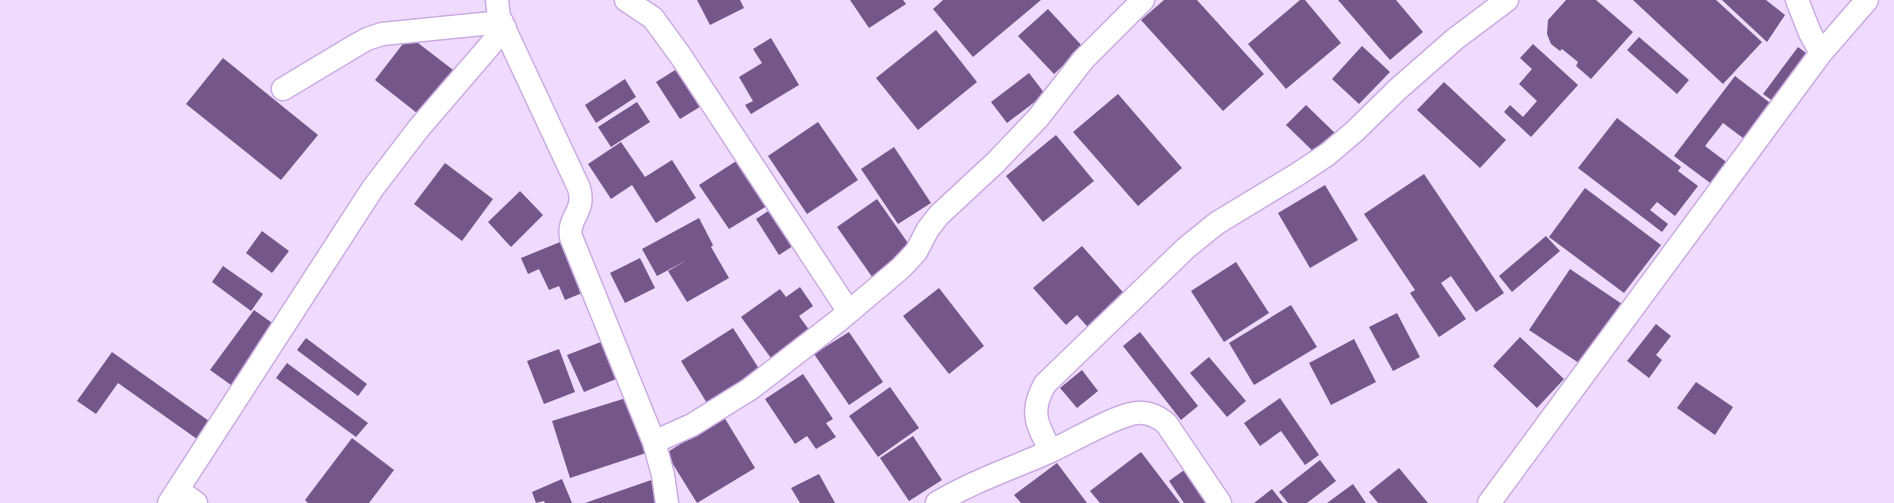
<svg xmlns="http://www.w3.org/2000/svg" width="1894" height="503" font-family="'Titillium Web',sans-serif">
<style>
.building{fill:#745689}
.lines{fill:none;stroke-linecap:round;stroke-linejoin:round}
.minor-casing{stroke:#cbabe3;stroke-width:25}
.minor{stroke:#fff;stroke-width:22}
</style>
<rect width="100%" height="100%" fill="#efdbfe"/>
<path class="building" d="M697,0H740L744,8L710,25Z
M850,0H903L906,4L869,28Z
M943,0H1041L973,57L933,9Z
M1164,0H1197L1264,74L1223,111L1141,20Z
M1300,0H1305L1341,43L1286,89L1248,44Z
M1338,0H1396L1423,32L1390,60Z
M1566,0H1596L1633,32L1591,79L1576,66L1578,62L1562,49L1560,51L1551,44L1547,34L1548,20Z
M1633,0H1716L1762,42L1723,84Z
M1722,0H1766L1785,15L1767,42Z
M1048,9L1083,47L1054,74L1018,36Z
M936,30L977,82L918,130L876,78Z
M409,36L457,73L422,117L375,80Z
M1639,37L1689,80L1677,94L1627,50Z
M771,38L799,85L751,114L745,105L753,101L739,77L762,63L753,49Z
M1533,44L1578,85L1531,137L1504,112L1510,105L1523,117L1537,101L1519,84L1532,69L1520,58Z
M1362,46L1390,72L1359,104L1332,79Z
M1798,47L1814,59L1780,106L1763,94Z
M223,58L318,135L281,180L186,104Z
M680,67L703,105L680,119L656,82Z
M1029,73L1045,94L1007,123L991,102Z
M1735,76L1778,109L1751,144L1723,123L1705,146L1733,167L1717,188L1674,156Z
M625,79L636,97L596,123L585,105Z
M1444,82L1506,140L1480,168L1417,110Z
M1118,94L1182,168L1138,206L1073,132Z
M637,102L650,122L611,147L598,127Z
M1306,105L1340,138L1320,158L1286,125Z
M1617,118L1681,167L1678,171L1698,186L1675,216L1657,202L1650,210L1668,224L1662,232L1578,168Z
M818,122L858,180L807,214L768,156Z
M1056,135L1094,181L1043,222L1006,176Z
M621,142L645,177L672,160L696,198L656,223L632,185L611,199L588,164Z
M894,147L931,203L898,224L861,169Z
M741,158L770,204L729,229L699,185Z
M445,163L493,199L462,241L414,204Z
M1424,174L1504,293L1476,312L1451,276L1441,283L1466,319L1439,337L1410,293L1415,290L1364,214Z
M1325,185L1358,240L1310,268L1278,213Z
M1585,188L1661,245L1624,293L1549,237Z
M520,191L543,215L511,247L488,222Z
M877,199L915,253L875,281L837,227Z
M776,206L799,242L779,255L756,219Z
M699,218L713,245L711,247L729,278L687,302L668,271L687,260L657,276L642,249Z
M262,231L289,251L272,273L246,253Z
M1546,236L1560,251L1512,292L1499,276Z
M565,240L587,291L565,300L559,286L549,290L539,269L528,274L521,258Z
M1082,246L1129,299L1093,333L1077,315L1066,325L1033,288Z
M640,258L655,288L625,303L610,273Z
M1236,262L1269,313L1224,342L1191,291Z
M223,266L263,294L251,311L212,282Z
M1570,269L1625,306L1585,367L1529,330Z
M800,287L813,306L799,316L815,338L776,365L741,317L780,289L786,297Z
M939,288L984,346L949,374L903,316Z
M1291,305L1317,347L1254,385L1229,343Z
M254,310L275,325L231,385L210,370Z
M1397,313L1420,357L1393,371L1369,327Z
M1656,324L1671,336L1656,355L1662,360L1649,378L1627,361Z
M733,328L763,375L710,408L681,361Z
M849,332L883,382L849,405L814,354Z
M1140,332L1198,406L1181,420L1123,346Z
M1520,337L1564,379L1537,408L1493,366Z
M306,338L367,384L358,396L297,350Z
M1354,339L1376,382L1331,405L1309,363Z
M606,340L621,377L584,392L567,355Z
M559,349L575,392L544,404L527,361Z
M112,352L216,426L204,444L118,383L96,414L77,401Z
M1209,357L1246,401L1227,417L1190,373Z
M287,363L368,423L356,437L276,378Z
M1082,370L1098,391L1077,408L1060,388Z
M803,374L833,419L826,423L836,437L816,449L807,436L795,444L765,399Z
M1696,382L1733,407L1715,435L1677,408Z
M890,387L919,428L878,457L849,416Z
M626,398L646,453L570,478L552,421Z
M1280,398L1319,455L1305,465L1281,431L1260,446L1244,423Z
M724,417L755,468L697,503L666,453Z
M913,436L942,480L909,501L880,458Z
M352,438L394,470L369,503H308L305,500Z
M1141,452L1180,503H1100L1090,491Z
M1320,460L1336,481L1307,503H1288L1279,492Z
M1057,463L1087,503H1021L1014,495Z
M1191,465L1215,503H1184L1169,481Z
M1399,468L1428,503H1378L1369,492Z
M819,474L835,503H800L791,488Z
M657,478L659,503H585Z
M562,479L572,503H545L544,501L536,503L532,492Z
M1353,484L1366,503H1327Z
M1272,489L1283,503H1254Z"/>
<g class="lines">
<defs>
<path id="minor" d="M497,0L499,17L579,188C586,212 567,218 571,237L654,442L663,475L667,503
M626,0L653,18L680,55L849,312
M1797,0L1810,33L1821,53
M283,89L353,47L367,39L382,34L502,22
M654,442L692,425L750,389L838,321L901,268L916,252L928,229L939,215L996,162L1016,141L1038,118L1083,60L1143,0
M1051,451C1037,425 1029,412 1045,384L1186,248L1217,223L1298,174L1328,154L1355,131L1398,89L1455,39L1507,0
M178,490L196,503
M169,503L373,188L419,128L505,28
M937,503C973,481 1013,468 1051,451C1075,440 1107,420 1131,414C1145,410 1156,415 1166,423L1220,503
M1489,503L1821,53L1867,0"/>
</defs>
<use href="#minor" class="minor-casing"/>
<use href="#minor" class="minor"/>
</g>
</svg>
